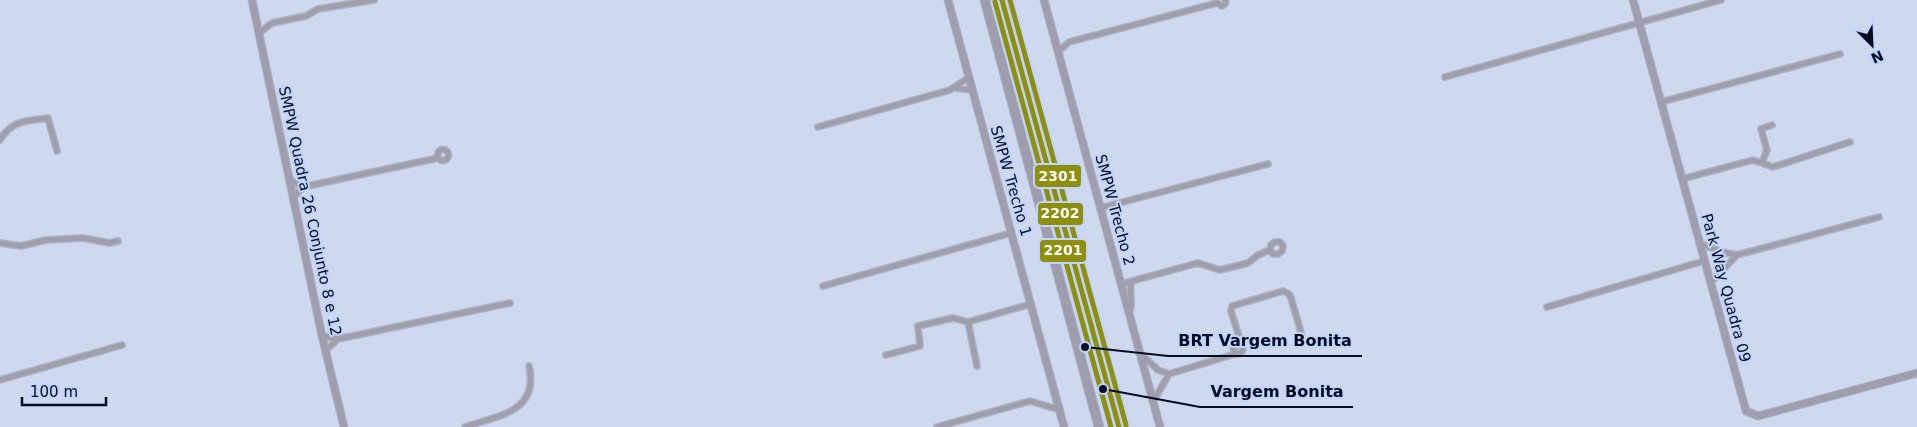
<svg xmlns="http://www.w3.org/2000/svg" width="1917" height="427" font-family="'DejaVu Sans',sans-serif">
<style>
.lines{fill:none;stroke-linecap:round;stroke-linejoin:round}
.street-casing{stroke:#acb5c8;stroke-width:8}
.secondary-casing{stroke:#acb5c8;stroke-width:9}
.highway-casing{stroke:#acb5c8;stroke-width:11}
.street{stroke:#a19eab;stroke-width:5}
.secondary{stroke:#a09eae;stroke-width:7}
.highway{stroke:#9e9dae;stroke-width:9}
.bus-1-casing{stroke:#c1d4fc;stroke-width:9}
.bus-2-casing{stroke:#c1d4fc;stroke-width:9}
.bus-3-casing{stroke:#c1d4fc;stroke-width:9}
.bus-1{stroke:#8e8f0f;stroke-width:5}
.bus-2{stroke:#8e8f0f;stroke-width:5}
.bus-3{stroke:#8e8f0f;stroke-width:5}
.labels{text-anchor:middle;stroke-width:4;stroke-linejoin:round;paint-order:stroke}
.street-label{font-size:15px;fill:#040c22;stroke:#c1d4fc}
.leader{fill:none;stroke:#040c22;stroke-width:2}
.callout-dot{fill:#040c22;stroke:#c1d4fc;stroke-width:2}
.callout-label{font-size:16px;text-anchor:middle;font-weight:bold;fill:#040c22;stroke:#c1d4fc;stroke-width:4;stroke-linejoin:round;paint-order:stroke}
.line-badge{stroke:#c1d4fc;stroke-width:2}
.badge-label{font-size:14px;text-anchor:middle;font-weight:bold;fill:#fff}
</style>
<rect width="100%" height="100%" fill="#ced9ef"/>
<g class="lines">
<defs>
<path id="street" d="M259,33L272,23L306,16L318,9L374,0
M1058,52L1069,42L1217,3L1222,6L1225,4L1226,0
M1445,77L1721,0
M956,88L972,90
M1661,102L1840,54
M818,127L950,90L968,78
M0,140C12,120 27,121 48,118L57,151
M437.5 155a5.5 5.5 0 1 1 11 0a5.5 5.5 0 1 1-11 0Z
M1762,163L1767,150L1761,129L1772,125
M1682,179L1753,160L1773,167L1850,142
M290,180L302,187
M294,197L303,187L438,158
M1100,208L1268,164
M0,243L21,246L46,240L83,238L110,243L118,241
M1699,243L1722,252L1737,255
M1711,282L1737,255L1879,217
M1121,284L1198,263L1220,270L1248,263L1258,255L1270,250L1271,245L1275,242H1280L1283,246L1282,251L1278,254H1273L1270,250
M823,286L1011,233
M1547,307L1704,261
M1129,313C1135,302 1127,292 1132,281
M968,322L977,366
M322,336L338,339L510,303
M1240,345L1233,347L1235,354L1241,353L1243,349L1231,311L1232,306L1283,291L1289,294L1291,298L1302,336
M326,350L338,339
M1141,354L1158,370L1169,374L1235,354
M886,355L920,346L918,326L953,318L968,322L1031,304
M0,380L122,345
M1153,402L1169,374
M465,427C500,415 539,412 529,366
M937,427L1030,401L1060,410"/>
<path id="secondary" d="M252,0L322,336L344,427
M948,0L1064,427
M1044,0L1160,427
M1633,0L1746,411L1758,416L1917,373"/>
<path id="highway" d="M985,0L1099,427
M1007,0L1124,427"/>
</defs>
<use href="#street" class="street-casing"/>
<use href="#secondary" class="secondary-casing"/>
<use href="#highway" class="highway-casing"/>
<use href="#street" class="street"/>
<use href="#secondary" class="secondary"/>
<use href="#highway" class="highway"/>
<defs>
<path id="bus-1" d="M1002,0L1119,427"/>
<path id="bus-2" d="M995,2L1111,427"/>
<path id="bus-3" d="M1010,0L1126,425"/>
</defs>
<use href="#bus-1" class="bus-1-casing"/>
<use href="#bus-2" class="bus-2-casing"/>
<use href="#bus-3" class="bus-3-casing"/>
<use href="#bus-1" class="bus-1"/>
<use href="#bus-2" class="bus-2"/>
<use href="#bus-3" class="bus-3"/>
</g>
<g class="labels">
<g class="street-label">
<text transform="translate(1011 181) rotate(74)" y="5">SMPW Trecho 1</text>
<text transform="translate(1115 210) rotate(75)" y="5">SMPW Trecho 2</text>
<text transform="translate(310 211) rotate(78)" y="5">SMPW Quadra 26 Conjunto 8 e 12</text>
<text transform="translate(1726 288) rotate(75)" y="5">Park Way Quadra 09</text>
</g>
</g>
<path class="leader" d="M1085 347L1168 356H1362M1103 389L1200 407H1353"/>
<g class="callout-dot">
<circle cx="1085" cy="347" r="5"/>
<circle cx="1103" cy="389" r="5"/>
</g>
<g class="callout-label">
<text x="1265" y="346">BRT Vargem Bonita</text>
<text x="1277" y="397">Vargem Bonita</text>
</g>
<g class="line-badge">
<rect x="1034" y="164" width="48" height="24" rx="5" fill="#8e8f0f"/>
<rect x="1037" y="202" width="47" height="24" rx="5" fill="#8e8f0f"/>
<rect x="1039" y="239" width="48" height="24" rx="5" fill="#8e8f0f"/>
</g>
<g class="badge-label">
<text x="1058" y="181">2301</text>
<text x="1060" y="218">2202</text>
<text x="1063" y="255">2201</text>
</g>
<g transform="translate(1872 45) rotate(156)" stroke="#c1d4fc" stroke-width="4" paint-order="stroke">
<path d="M0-4L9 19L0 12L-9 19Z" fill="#040c22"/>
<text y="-8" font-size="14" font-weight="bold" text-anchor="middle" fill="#040c22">N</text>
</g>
<path d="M22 397v8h84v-8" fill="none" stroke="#040c22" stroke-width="2.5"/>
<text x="30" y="397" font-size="15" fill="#040c22" stroke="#c1d4fc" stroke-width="4" paint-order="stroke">100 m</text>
</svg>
